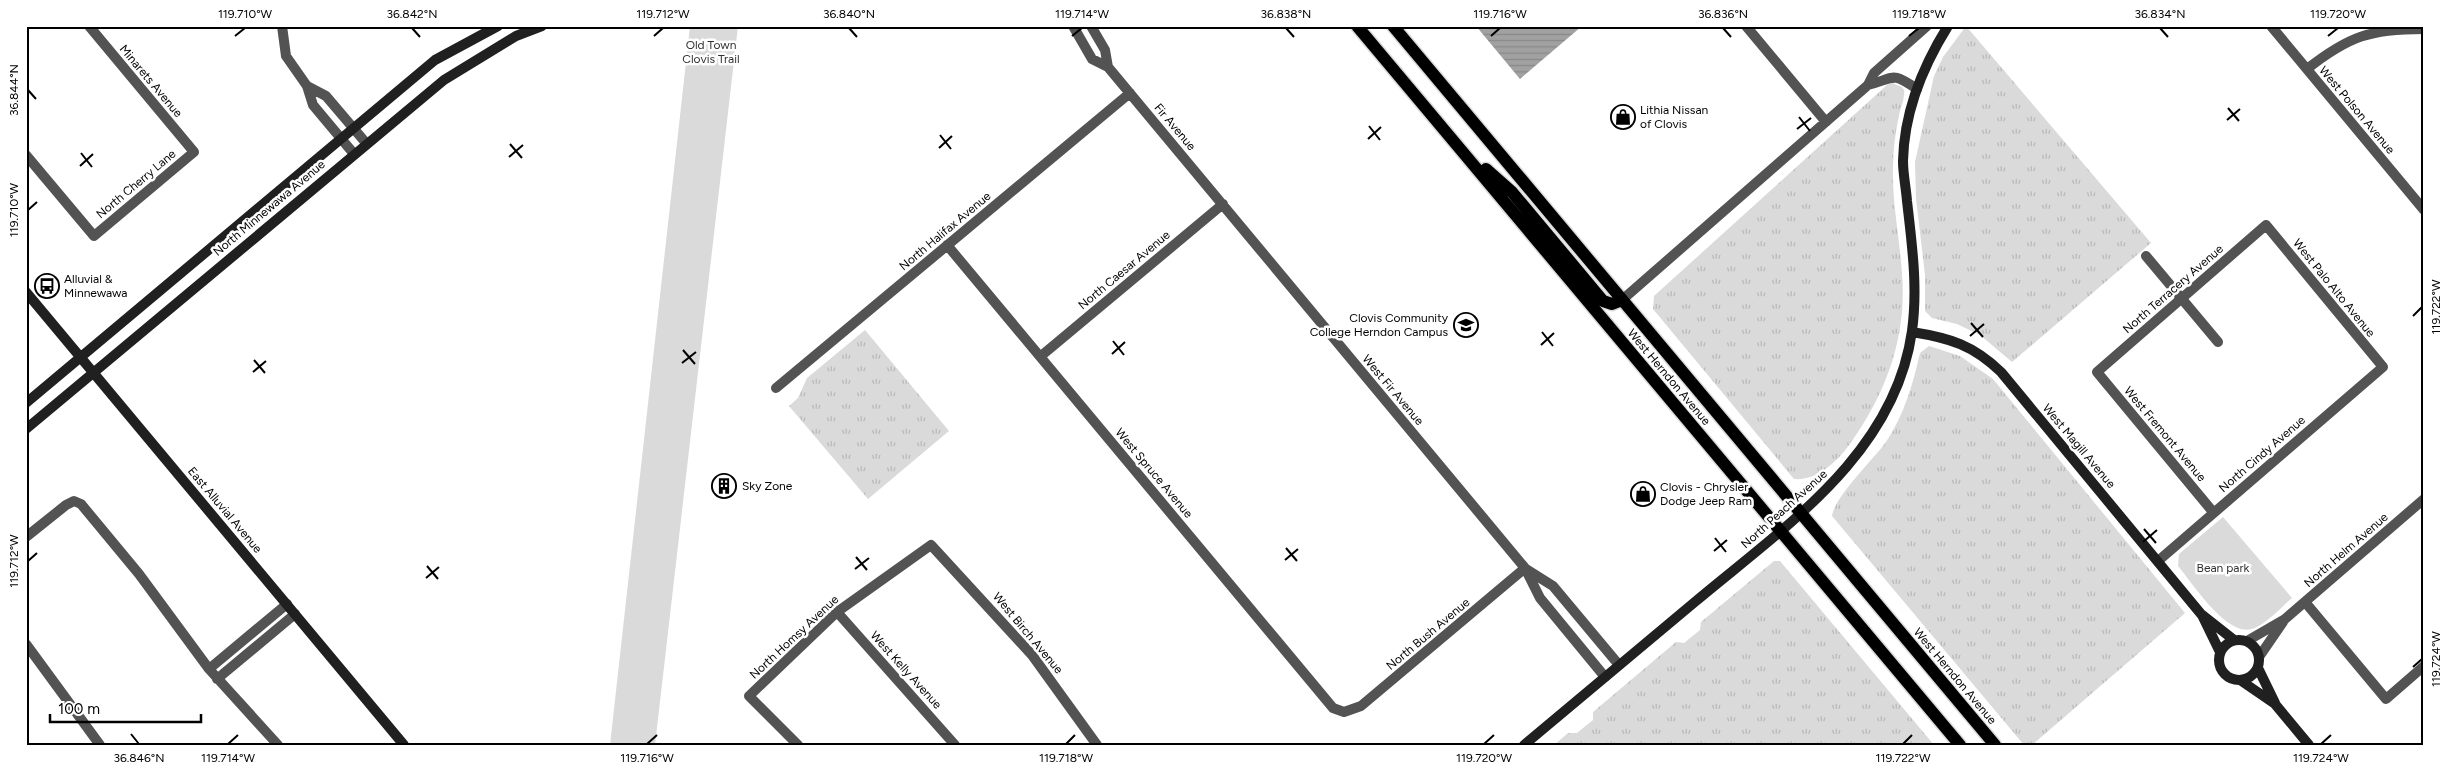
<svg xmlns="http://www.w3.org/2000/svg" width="2450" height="771" font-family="Figtree,sans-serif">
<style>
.grass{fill:url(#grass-tufts)}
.green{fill:#dadada}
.water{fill:url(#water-rules)}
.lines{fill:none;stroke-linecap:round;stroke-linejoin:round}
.primary-casing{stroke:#dbdbdb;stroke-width:15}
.street{stroke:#535353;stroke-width:10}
.secondary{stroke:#202020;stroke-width:10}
.primary{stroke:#000;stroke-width:12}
.ticks{fill:none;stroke:#000;stroke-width:2}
.labels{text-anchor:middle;stroke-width:5;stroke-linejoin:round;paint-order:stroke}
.park-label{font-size:12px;fill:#313131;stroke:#fff}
.street-label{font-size:12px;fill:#000;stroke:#fff}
.poi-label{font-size:12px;fill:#000;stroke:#fff;text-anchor:start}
.neatline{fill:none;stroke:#000;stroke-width:2}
.ticks-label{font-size:12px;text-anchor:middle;fill:#000}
</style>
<defs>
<pattern id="grass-tufts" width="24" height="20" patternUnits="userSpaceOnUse" patternTransform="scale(1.25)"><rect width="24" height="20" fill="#dadada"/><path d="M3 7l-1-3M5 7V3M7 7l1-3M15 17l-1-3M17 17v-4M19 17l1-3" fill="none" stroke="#b9b9b9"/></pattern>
<pattern id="water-rules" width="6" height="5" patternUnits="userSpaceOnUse" patternTransform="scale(1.25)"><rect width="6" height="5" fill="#a1a1a1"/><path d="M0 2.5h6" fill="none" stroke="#898989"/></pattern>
</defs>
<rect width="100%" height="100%" fill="#fff"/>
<path class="grass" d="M1966,26L2151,243L2012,362L1980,335L1957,324L1932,318L1925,311V275L1916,198L1915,162L1934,76L1943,57Z
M1892,83L1902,87C1904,90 1905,90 1904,94C1904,101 1900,109 1899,116C1895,133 1893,151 1893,168C1892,204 1900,239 1902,274C1907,336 1887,391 1852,441C1839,460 1818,481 1794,479L1653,309L1654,296L1887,85Z
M865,330L949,431L868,499L789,406L798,398L807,378Z
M1929,346L1960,356L1993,379L2185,613L2032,745H2024L1832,516C1835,496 1873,460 1886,442C1904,415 1913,384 1920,353Z
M1774,561H1780L1934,745H1554L1568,733H1577L1593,720V712L1676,642L1684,643L1700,630L1701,622Z"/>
<path class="green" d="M690,26H738L655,745H610Z
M2223,517L2292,598C2281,607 2267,624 2252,629C2227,637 2193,584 2178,566L2179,554Z"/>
<path class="water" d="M1476,26H1582L1520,79Z"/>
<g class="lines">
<defs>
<path id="primary" d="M1357,26L1960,745
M1393,26L1995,745
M1486,169L1512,192L1603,301L1612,304L1622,300"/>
</defs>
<use href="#primary" class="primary-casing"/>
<path class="street" d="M282,26L286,56L307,86L313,105L354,154
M1073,26L1092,59L1108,67L1525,568L1540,598L1605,677
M1091,26L1105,50L1108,67
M1746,26L1826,122
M2271,26L2424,210
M2307,69C2349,36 2370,29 2424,29
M1868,85C1896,78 1890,71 1917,89
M307,86L326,96L366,143
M26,155L94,236L194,152L89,26
M947,245L1333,708L1344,712L1361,706L1525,568
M2146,256L2218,342
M1622,300L1868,85L1874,73L1927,26
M1041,356L1223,204
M776,388L1130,93
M26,537L66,505L74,501L81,504L139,574L209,669L278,745
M2158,561L2383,367L2266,225L2097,372L2213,512
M1526,569L1553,586L1619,665
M2305,602L2386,699L2424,666
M837,612L955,745
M2247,641L2285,619L2424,499
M26,644L100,745
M2259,657L2283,622
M209,669L287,604
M217,679L295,614
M798,745L749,696L837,612L931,545L1032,655L1097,745"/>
<path class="secondary" d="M26,292L404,745
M1912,332C1950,338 1973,345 2001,372L2201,614L2234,640
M26,403L435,60L498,26
M26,429L444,80L516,36L542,26
M2202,615L2220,652
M2219 660a20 20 0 1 1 40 0a20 20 0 1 1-40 0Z
M2258,668L2275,703
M2240,680L2275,704L2309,745
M1524,745C1581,697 1638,649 1696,601C1784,527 1895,454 1912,331C1918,287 1912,245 1907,201C1906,188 1903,174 1903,161C1904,113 1923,66 1948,26"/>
<use href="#primary" class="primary"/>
</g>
<path class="ticks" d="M412,28L420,37M849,28L857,37M1286,28L1294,37M1723,28L1731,37M2160,28L2168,37M235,36L245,28M654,36L663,28M1072,36L1082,28M1491,36L1500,28M1909,36L1919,28M2328,36L2338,28M28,90L36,99M2228,108L2239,121M1799,117L1810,131M2227,120L2240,109M1369,126L1380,140M1797,129L1811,118M940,135L951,149M1368,139L1381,127M510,144L522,158M939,148L952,136M81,153L92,167M509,157L523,145M80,166L93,154M28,210L37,202M2413,316L2422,307M1971,323L1983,337M1542,332L1553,346M1970,336L1984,324M1113,341L1124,355M1541,345L1554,333M683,350L695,364M1112,354L1125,342M254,360L265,373M682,363L696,352M253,372L266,361M2144,529L2156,543M1715,538L1726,552M2143,542L2157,530M1286,548L1297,561M1714,551L1727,540M856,557L867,570M1285,560L1298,549M28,561L37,553M427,566L438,579M855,569L869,558M426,578L439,567M2413,667L2422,659M131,734L139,744M228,744L238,735M647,744L657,735M1066,744L1075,735M1484,744L1494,735M1903,744L1912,735M2321,744L2331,735"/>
<defs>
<symbol id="shop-ring" viewBox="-11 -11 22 22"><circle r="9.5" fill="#fff" stroke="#000" stroke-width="1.5"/><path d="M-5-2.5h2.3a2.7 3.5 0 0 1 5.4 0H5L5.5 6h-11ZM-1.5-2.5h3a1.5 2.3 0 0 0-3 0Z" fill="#000"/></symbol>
<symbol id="bus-ring" viewBox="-11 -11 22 22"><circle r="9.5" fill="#fff" stroke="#000" stroke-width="1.5"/><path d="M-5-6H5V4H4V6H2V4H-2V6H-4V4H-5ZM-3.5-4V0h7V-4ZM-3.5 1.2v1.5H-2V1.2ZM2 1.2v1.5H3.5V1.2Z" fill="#000"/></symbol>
<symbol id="university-ring" viewBox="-11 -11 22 22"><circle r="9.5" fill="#fff" stroke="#000" stroke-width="1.5"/><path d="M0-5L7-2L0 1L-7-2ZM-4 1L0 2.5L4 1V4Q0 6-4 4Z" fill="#000"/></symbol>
<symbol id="building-ring" viewBox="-11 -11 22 22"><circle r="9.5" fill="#fff" stroke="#000" stroke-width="1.5"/><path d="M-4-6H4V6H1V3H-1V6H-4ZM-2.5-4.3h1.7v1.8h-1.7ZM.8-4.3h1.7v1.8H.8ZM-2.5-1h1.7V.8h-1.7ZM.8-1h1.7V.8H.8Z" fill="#000"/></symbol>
</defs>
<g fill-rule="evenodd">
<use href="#shop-ring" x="1609" y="103" width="28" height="28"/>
<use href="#bus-ring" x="33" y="272" width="28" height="28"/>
<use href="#university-ring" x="1452" y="311" width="28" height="28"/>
<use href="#building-ring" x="710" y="472" width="28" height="28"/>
<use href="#shop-ring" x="1629" y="480" width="28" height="28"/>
</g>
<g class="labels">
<g class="park-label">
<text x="711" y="49">Old Town<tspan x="711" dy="14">Clovis Trail</tspan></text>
<text x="2223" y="572">Bean park</text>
</g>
<g class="street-label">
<text transform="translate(151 81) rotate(50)" y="4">Minarets Avenue</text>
<text transform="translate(2357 110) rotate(50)" y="4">West Polson Avenue</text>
<text transform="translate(1175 127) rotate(50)" y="4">Fir Avenue</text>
<text transform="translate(136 184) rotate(-40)" y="4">North Cherry Lane</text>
<text transform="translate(269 208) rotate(-40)" y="4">North Minnewawa Avenue</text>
<text transform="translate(945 231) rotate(-40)" y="4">North Halifax Avenue</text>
<text transform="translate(1124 270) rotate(-40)" y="4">North Caesar Avenue</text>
<text transform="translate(2334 288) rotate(51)" y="4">West Palo Alto Avenue</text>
<text transform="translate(2173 289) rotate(-41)" y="4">North Terracery Avenue</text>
<text transform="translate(1669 377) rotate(50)" y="4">West Herndon Avenue</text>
<text transform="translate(1393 390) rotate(50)" y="4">West Fir Avenue</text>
<text transform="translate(2165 434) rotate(50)" y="4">West Fremont Avenue</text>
<text transform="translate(2079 446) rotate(50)" y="4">West Magill Avenue</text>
<text transform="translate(2262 454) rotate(-41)" y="4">North Cindy Avenue</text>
<text transform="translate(1154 473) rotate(50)" y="4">West Spruce Avenue</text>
<text transform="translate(1784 509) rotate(-42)" y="4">North Peach Avenue</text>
<text transform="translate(225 510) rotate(50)" y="4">East Alluvial Avenue</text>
<text transform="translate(2346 550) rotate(-41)" y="4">North Helm Avenue</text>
<text transform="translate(1028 633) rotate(50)" y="4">West Birch Avenue</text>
<text transform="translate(1428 634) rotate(-40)" y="4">North Bush Avenue</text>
<text transform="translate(794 637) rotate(-43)" y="4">North Homsy Avenue</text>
<text transform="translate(906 670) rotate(48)" y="4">West Kelly Avenue</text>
<text transform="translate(1955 676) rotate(50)" y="4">West Herndon Avenue</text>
</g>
<g class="poi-label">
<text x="1640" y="114">Lithia Nissan<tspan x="1640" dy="14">of Clovis</tspan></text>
<text x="64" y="283">Alluvial &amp;<tspan x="64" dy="14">Minnewawa</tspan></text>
<text x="1448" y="322" text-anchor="end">Clovis Community<tspan x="1448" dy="14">College Herndon Campus</tspan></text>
<text x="742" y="490">Sky Zone</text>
<text x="1660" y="491">Clovis - Chrysler<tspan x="1660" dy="14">Dodge Jeep Ram</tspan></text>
</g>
</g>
<rect width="2450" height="771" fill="none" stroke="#ffffff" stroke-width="55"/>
<path d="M50 714v8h151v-8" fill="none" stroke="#000000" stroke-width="2.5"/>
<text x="58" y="714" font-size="15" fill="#000000" stroke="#ffffff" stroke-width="4" paint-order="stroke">100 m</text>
<rect x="28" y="28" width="2394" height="716" class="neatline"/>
<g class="ticks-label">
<text x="245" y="18">119.710°W</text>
<text x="412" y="18">36.842°N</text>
<text x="663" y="18">119.712°W</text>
<text x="849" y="18">36.840°N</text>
<text x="1082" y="18">119.714°W</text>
<text x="1286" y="18">36.838°N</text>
<text x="1500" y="18">119.716°W</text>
<text x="1723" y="18">36.836°N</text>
<text x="1919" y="18">119.718°W</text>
<text x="2160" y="18">36.834°N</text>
<text x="2338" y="18">119.720°W</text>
<text transform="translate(14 90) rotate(-90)" y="4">36.844°N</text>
<text transform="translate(14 210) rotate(-90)" y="4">119.710°W</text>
<text transform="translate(2436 307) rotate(-90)" y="4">119.722°W</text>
<text transform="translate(14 561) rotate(-90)" y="4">119.712°W</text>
<text transform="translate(2436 659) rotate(-90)" y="4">119.724°W</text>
<text x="139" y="762">36.846°N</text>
<text x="228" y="762">119.714°W</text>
<text x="647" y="762">119.716°W</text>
<text x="1066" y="762">119.718°W</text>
<text x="1484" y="762">119.720°W</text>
<text x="1903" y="762">119.722°W</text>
<text x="2321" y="762">119.724°W</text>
</g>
</svg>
